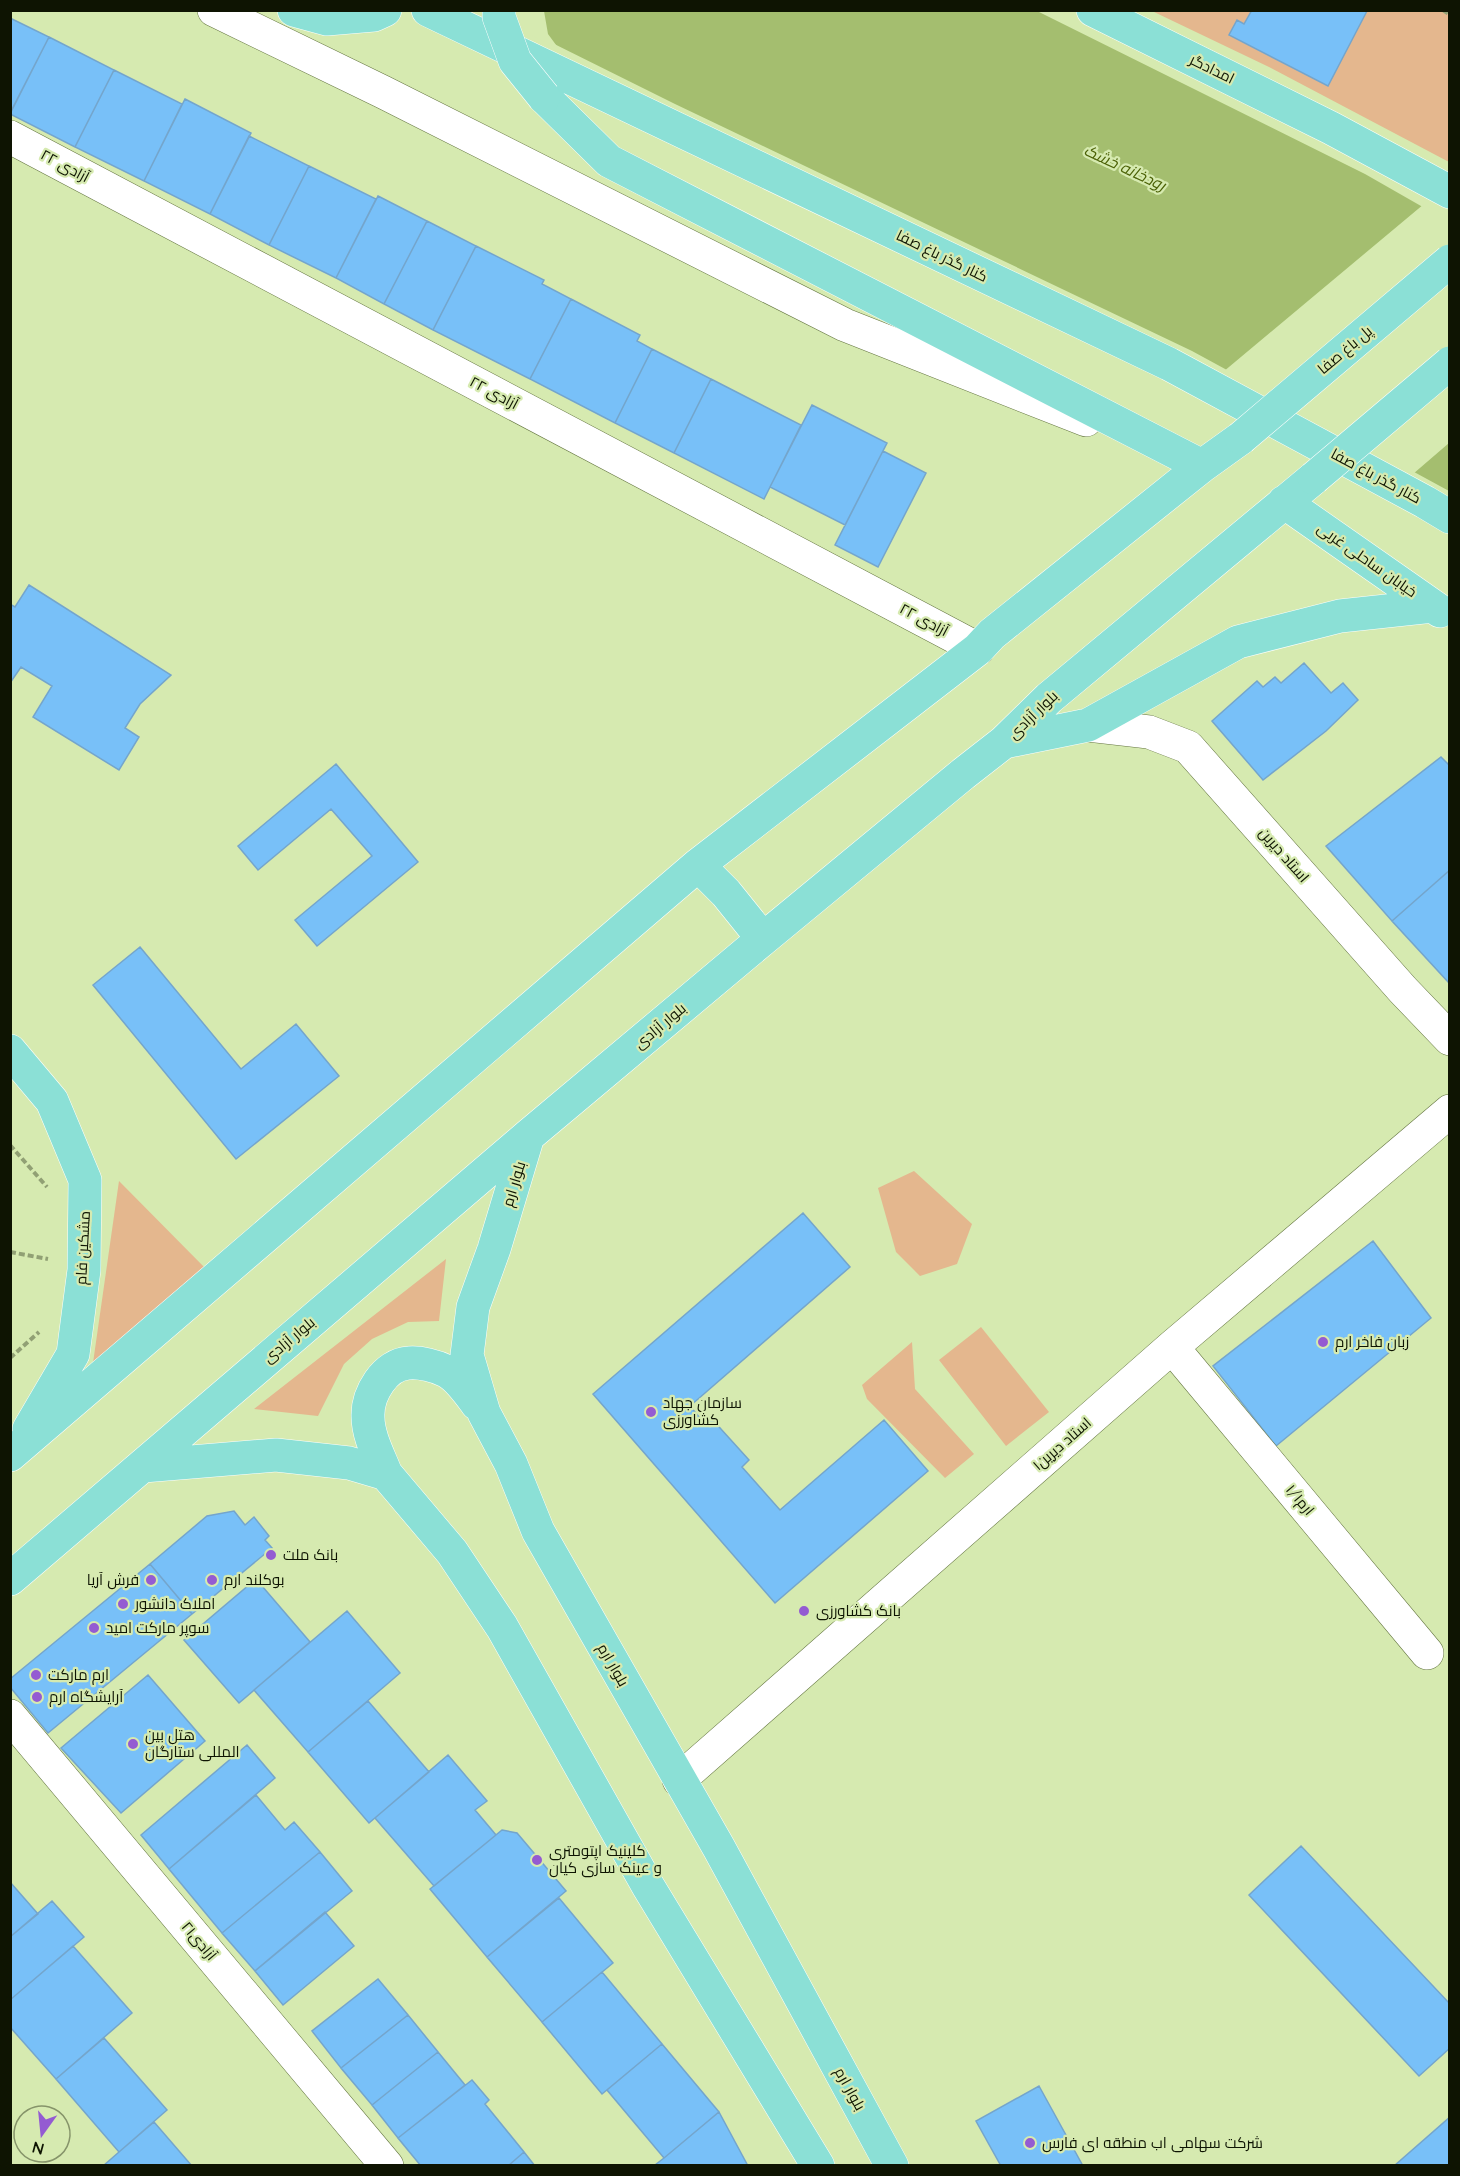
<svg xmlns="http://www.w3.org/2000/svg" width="1460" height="2176" font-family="Quicksand,Cairo,sans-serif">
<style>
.green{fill:#e4b78e}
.water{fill:#a4be6f}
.pier{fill:#d6eab0}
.building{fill:#78c0f8;stroke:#74a5cc;stroke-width:1.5}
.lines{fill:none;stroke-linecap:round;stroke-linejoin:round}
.minor-casing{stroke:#647540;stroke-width:34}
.major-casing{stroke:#fff;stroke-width:34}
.path{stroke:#91a074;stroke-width:4;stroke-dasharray:6 3;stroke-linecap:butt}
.minor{stroke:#fff;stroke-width:33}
.major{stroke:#8be0d6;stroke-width:33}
.major-bridge-casing{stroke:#fff;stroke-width:34;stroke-linecap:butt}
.major-bridge{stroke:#8be0d6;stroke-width:33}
.poi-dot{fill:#945bd2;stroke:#d6eab0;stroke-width:2}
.labels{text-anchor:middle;stroke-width:4.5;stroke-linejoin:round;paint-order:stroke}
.street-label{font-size:15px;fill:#0e1402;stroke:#d6eab0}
.poi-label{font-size:15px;fill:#0e1402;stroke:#d6eab0;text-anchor:start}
.water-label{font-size:16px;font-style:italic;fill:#4b6106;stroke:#d6eab0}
</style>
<rect width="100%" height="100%" fill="#d6eab0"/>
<path class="green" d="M1152,11H1449V162L1269,67Z
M914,1171L972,1224L957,1264L920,1276L896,1252L878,1188Z
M119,1181L207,1270L91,1377Z
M446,1259L439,1321L408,1322L372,1339L344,1364L318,1416L254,1409Z
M981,1327L1049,1412L1006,1446L939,1360Z
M912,1342L915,1389L974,1454L945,1478L867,1399L862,1385Z"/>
<path class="water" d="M488,11H1037L1365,174L1449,222V491L1192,351L675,104Z"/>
<path class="pier" d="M485,10L544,11L548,34L559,49L486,13Z
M1424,204L1450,218L1449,443L1413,474L1223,372Z"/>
<path class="building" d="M1252,10H1366L1367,11L1328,86L1229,35L1237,20L1244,24Z
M10,18L49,37L10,113Z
M49,37L114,70L75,147L10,114Z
M114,70L182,104L144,181L75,147Z
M185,99L251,133L210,214L144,181Z
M249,136L309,166L269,245L210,214Z
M309,166L376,199L336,278L269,245Z
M378,196L427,221L384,304L336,278Z
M427,221L476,246L433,330L384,304Z
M476,246L544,280L542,284L571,299L530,379L433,330Z
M571,299L640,335L637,341L652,349L615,423L530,379Z
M652,349L711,379L674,453L615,423Z
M711,379L801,425L764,499L674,453Z
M812,405L887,443L845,525L770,487Z
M883,451L926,473L878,567L835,545Z
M29,585L171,675L140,704L125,728L139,737L119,770L33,717L52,686L21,667L10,683V604L15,607Z
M1304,663L1331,693L1343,683L1358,700L1326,731L1263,780L1212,721L1257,681L1263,687L1275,677L1281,683Z
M1441,757L1450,766V870L1392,921L1326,846Z
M336,764L418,862L317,946L295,920L372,856L331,809L258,870L238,846Z
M1450,870V984L1392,921Z
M140,947L241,1069L296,1024L339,1076L236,1159L93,985Z
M803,1213L850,1267L690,1406L704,1423L711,1418L749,1460L742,1467L780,1510L884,1420L928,1471L775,1603L593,1394Z
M1373,1241L1431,1318L1276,1446L1213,1366Z
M234,1511L245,1525L254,1517L269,1536L265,1540L272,1548L192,1614L150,1564L207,1516Z
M150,1564L192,1614L48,1733L10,1687V1679Z
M256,1579L310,1642L239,1703L184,1640Z
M347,1611L400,1673L308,1752L254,1690Z
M148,1675L205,1741L121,1813L61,1748Z
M368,1701L429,1772L369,1823L308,1752Z
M247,1745L275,1778L169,1869L141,1835Z
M448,1755L487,1801L475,1810L496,1835L434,1886L375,1818Z
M256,1795L285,1830L294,1822L320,1852L222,1933L169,1869Z
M502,1830L517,1833L566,1891L487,1957L430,1889Z
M1301,1846L1450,2004V2048L1419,2076L1249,1895Z
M320,1852L352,1891L255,1971L222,1933Z
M10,1882L38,1914L10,1937Z
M559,1898L613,1963L542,2022L487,1957Z
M52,1901L84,1937L10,2000V1937Z
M325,1912L354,1946L283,2005L255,1971Z
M73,1946L132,2013L56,2079L10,2027V2000Z
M602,1972L662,2044L602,2094L542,2022Z
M378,1979L408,2015L341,2068L312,2031Z
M408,2015L438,2052L372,2105L341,2068Z
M104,2038L167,2110L119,2152L56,2079Z
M662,2044L719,2112L664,2158L607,2090Z
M438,2052L465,2085L398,2138L372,2105Z
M472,2080L489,2100L485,2104L524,2152L508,2166H421L398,2138Z
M1039,2086L1083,2166H1001L976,2121Z
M719,2112L748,2166L655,2165L664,2158Z
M1450,2117V2166H1394Z
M154,2122L192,2166H103L119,2152Z
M524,2152L535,2166H508Z"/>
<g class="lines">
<defs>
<path id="minor" d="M214,10L383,92L845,325L1086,420
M10,137L978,649
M1088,725L1149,732L1188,747L1403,990L1450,1039
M1172,1347L1427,1653
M10,1716L387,2166
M679,1780L1172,1347L1450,1111"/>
<path id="major" d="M294,10L327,19L374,15L385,10
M428,10L1169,364L1425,502L1450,517
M1093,10L1331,128L1450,192
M544,97L609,161L1202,466
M1284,502L1440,611
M1004,742L1088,725L1238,642L1340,616L1433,606
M698,865L726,893L763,939
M10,1051L52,1101L85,1180L84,1270L73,1354L29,1429
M528,1136L494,1249L473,1307L467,1355L484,1413L511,1464L538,1531L719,1848L892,2166
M10,1455L698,865L978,649L992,634L1202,466L1241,438
M143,1466L276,1455L349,1463L386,1474L452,1552L502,1627L648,1886L818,2166
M386,1474C379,1456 368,1436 368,1417C367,1394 385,1364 409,1363C420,1362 436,1366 446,1371C458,1377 469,1393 477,1404
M10,1579L528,1136L763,939L963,774L1004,742L1049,698L1314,478"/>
</defs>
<use href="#minor" class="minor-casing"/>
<use href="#major" class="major-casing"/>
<path class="path" d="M1443,10L1450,15
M10,1145L47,1187
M10,1252L48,1259
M10,1358L39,1332"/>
<use href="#minor" class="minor"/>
<use href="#major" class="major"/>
<defs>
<path id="major-bridge" d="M499,10V17L515,61L544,97
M1241,438L1450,261
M1314,478L1450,363"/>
</defs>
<use href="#major-bridge" class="major-bridge-casing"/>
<use href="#major-bridge" class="major-bridge"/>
</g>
<g class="poi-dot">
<circle cx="1323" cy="1342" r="6"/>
<circle cx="651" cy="1412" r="6"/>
<circle cx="271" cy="1555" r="6"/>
<circle cx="151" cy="1580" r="6"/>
<circle cx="212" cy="1580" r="6"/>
<circle cx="123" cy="1604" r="6"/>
<circle cx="804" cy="1611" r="6"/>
<circle cx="94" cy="1628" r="6"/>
<circle cx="36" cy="1675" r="6"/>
<circle cx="37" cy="1697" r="6"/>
<circle cx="133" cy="1744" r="6"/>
<circle cx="537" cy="1860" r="6"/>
<circle cx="1030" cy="2143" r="6"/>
</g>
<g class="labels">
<g class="street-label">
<text transform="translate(1212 69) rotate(26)" y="5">امدادگر</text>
<text transform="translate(65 166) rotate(28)" y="5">آزادی ۲۲</text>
<text transform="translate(942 256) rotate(26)" y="5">کنار گذر باغ صفا</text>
<text transform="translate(1345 350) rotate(-40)" y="5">پل باغ صفا</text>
<text transform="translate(494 393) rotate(28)" y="5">آزادی ۲۲</text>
<text transform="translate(1376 476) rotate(28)" y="5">کنار گذر باغ صفا</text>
<text transform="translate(1367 560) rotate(35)" y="5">خیابان ساحلی غربی</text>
<text transform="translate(924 620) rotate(28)" y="5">آزادی ۲۲</text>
<text transform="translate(1033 715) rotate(-44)" y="5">بلوار آزادی</text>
<text transform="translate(1284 855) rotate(49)" y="5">استاد دیرین</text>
<text transform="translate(660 1026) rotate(-40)" y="5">بلوار آزادی</text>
<text transform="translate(514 1184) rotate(-73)" y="5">بلوار ارم</text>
<text transform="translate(83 1248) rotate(-87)" y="5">مشکین فام</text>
<text transform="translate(289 1340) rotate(-40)" y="5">بلوار آزادی</text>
<text transform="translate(1062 1444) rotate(-41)" y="5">استاد دیرین۱</text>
<text transform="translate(1300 1500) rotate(50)" y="5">۱/۱ارم</text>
<text transform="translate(613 1665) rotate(60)" y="5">بلوار ارم</text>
<text transform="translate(199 1941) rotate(50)" y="5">آزادی۲۱</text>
<text transform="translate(850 2089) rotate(61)" y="5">بلوار ارم</text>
</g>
<g class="poi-label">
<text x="1335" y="1347">زبان فاخر ارم</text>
<text x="663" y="1408">سازمان جهاد<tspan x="663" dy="17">کشاورزی</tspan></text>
<text x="283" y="1560">بانک ملت</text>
<text x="139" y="1585" text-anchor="end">فرش آریا</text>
<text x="224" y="1585">بوکلند ارم</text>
<text x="135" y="1609">املاک دانشور</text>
<text x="816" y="1616">بانک کشاورزی</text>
<text x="106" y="1633">سوپر مارکت امید</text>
<text x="48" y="1680">ارم مارکت</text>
<text x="49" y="1702">آرایشگاه ارم</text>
<text x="145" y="1740">هتل بین<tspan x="145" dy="17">المللی ستارگان</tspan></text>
<text x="549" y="1856">کلینیک اپتومتری<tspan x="549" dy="17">و عینک سازی کیان</tspan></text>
<text x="1042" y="2148">شرکت سهامی اب منطقه ای فارس</text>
</g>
<g class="water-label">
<text transform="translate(1125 167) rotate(25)" y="6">رودخانه خشک</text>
</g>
</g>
<rect width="1460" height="2176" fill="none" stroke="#0e1402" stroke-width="24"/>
<g transform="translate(42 2134) rotate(195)"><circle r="28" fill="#d6eab0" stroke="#86946a" stroke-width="1.5"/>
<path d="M0-4.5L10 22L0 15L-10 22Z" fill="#945bd2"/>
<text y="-9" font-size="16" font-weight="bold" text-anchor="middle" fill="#0e1402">N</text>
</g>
</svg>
